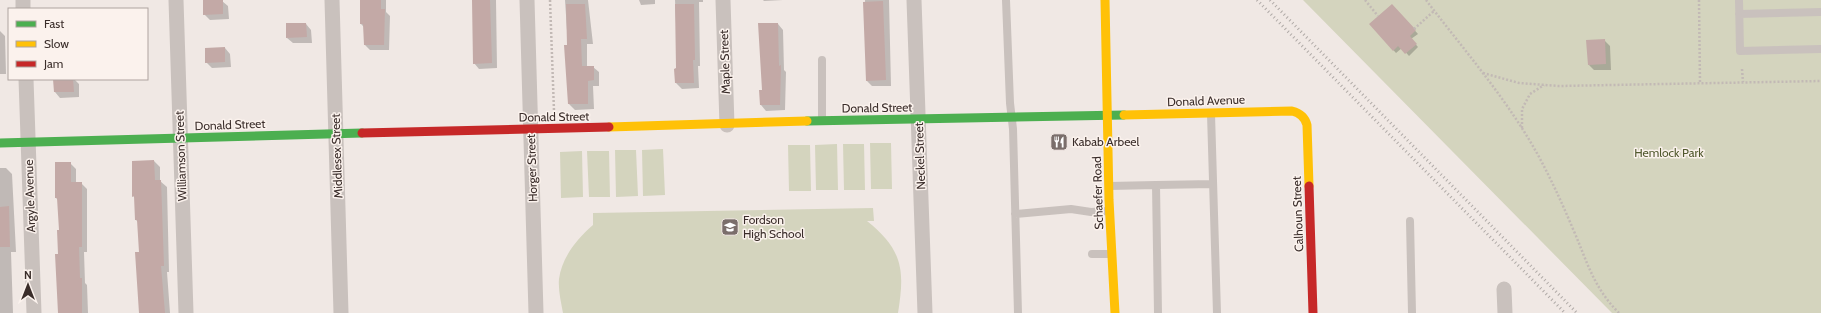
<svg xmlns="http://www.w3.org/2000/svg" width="1821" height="313" font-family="Cabin,sans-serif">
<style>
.green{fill:#d4d4be}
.shadow{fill:#0003}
.building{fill:#c3a9a6}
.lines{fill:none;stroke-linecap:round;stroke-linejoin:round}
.path{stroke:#c2b9b5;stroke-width:2.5;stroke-dasharray:2 2;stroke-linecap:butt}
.lane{stroke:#c9c1bd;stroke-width:8}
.street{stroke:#c9c1bd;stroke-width:15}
.fast{stroke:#4caf50;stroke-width:9}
.slow{stroke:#ffc107;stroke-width:9}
.jam{stroke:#c62828;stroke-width:9}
.rail{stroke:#b0aaa7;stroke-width:3;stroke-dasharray:1 3;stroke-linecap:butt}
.labels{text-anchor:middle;stroke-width:3;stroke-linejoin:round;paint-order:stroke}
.street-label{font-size:12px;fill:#3a2d2a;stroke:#fbf2ed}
.poi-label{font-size:12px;fill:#3a2d2a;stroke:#fbf2ed;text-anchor:start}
.park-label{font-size:12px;fill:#51592e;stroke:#fbf2ed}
</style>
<rect width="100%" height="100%" fill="#f0e8e4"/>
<path class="green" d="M1303,0H1821V313H1612Z
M870,143H891L892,189H871Z
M837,144L838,190H816L815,145Z
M843,144H864L865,190H844Z
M788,145H810L811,191H789Z
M663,149L665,195L643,196L642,150Z
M615,150H636L638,196L616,197Z
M582,151L583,197L561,198L560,152Z
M587,151H609L610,197H589Z
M873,208L874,221H867C903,250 905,270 898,313H563C561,302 558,290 559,279C562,257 577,239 593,225V213Z"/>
<path class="shadow" d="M361,0H386V12L390,16L389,50H370L365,45L364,27L361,24Z
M473,0H496L497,68L479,69L474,63Z
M565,0H588L593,44H587V67H593L599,72V86H593L594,109L575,110L569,104L566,46H568Z
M639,0H655V4L641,5Z
M675,0H703V2H699L700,66H698L699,88L682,89L676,83L678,69Z
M763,0H783L764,1Z
M865,0H889L891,86H872L867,81Z
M222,1L228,6L229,19L210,20L204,14Z
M1392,5L1418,34L1411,39L1418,47L1409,56L1402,48L1396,53L1370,24Z
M306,24L311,30L312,43H293L287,38Z
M778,24L783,30L784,70L786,72L785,110L766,111L761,105Z
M0,31L5,36L6,74H0Z
M1604,40L1610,46L1611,70H1594L1589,65Z
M225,48L230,54L231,67L212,68L206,62Z
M54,79H74L79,84V97L60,98L55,92Z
M154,161L160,167V181L167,187L169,272H167L170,313H140V252L138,222L136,220L135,198L133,196Z
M70,163L76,169V183H81L87,189V252H84L85,283L87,285L88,313H58L60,231L58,200L56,198Z
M0,168H6L12,174L16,252H11L13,313H0Z"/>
<path class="building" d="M203,0H223V14L203,15Z
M360,0H381V9H385L384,45H364L363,24H360Z
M472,0H490L492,63L473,64Z
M883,1L886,80L866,81L863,2Z
M566,4H585L587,39H581L582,66H594V80L588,81V104H568L564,45H567Z
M675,4H694L695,60H693L694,83H675L674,69L676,68Z
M1392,4L1416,30L1410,36L1417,44L1405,54L1398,46L1393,51L1369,24Z
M286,23H306L307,37L286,38Z
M758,23H778L779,66L781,65L780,105H760L759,90H762Z
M1605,39L1606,64L1588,65L1586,40Z
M225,47V62L205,63V48Z
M53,79H73L74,92H54Z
M154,160L155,180H161L164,266H161L165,313H139L135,252H139L137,220H135L134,196L132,197V161Z
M55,162H71V182H82V247H79L80,278H82V313H58L55,254H58L57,230H59L57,198H55Z
M9,206L10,247H0V207Z"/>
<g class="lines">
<path class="path" d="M550,0L554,111
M1365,0L1378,16
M1426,0C1464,50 1507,99 1538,155C1551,179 1562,203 1573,229C1587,261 1593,287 1619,313
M1699,0L1700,83
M1414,29L1434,11
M1742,69L1743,82
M1483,73L1519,83L1559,86L1821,81
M1522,128V109L1530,94L1544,85"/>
<path class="lane" d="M1006,0L1010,103L1013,129L1018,313
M1739,0L1740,51L1821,49
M1739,14L1821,12
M822,60V119
M1211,114L1217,313
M1156,185L1213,184
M1109,186L1156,185L1158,313
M1015,214L1071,209L1091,212L1108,211
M1410,221L1412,313
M1092,254H1110"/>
<path class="street" d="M23,0V9
M176,0L186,313
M332,0L341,313
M527,0L536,313
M723,0L727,125
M914,0L925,313
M26,79L34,313
M1504,289L1505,313"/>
<path class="fast" d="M807,121L1124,115
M0,143L362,133"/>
<path class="slow" d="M1105,0L1109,200L1115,313
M1124,115L1292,111C1300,113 1305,117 1307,125L1309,186
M609,127L807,121"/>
<path class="jam" d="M362,133L609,127
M1309,186L1313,313"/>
<path class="rail" d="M1257,0L1565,313
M1270,0L1577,313"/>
</g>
<defs>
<symbol id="restaurant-square" viewBox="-11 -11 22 22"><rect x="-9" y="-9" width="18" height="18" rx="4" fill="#7a6e6b" stroke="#fbf2ed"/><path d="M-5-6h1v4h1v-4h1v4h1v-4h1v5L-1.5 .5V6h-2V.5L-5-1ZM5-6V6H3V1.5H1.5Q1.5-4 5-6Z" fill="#fff"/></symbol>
<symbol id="school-square" viewBox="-11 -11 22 22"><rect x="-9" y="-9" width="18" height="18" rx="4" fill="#7a6e6b" stroke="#fbf2ed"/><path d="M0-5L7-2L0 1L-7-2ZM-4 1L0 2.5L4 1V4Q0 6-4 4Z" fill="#fff"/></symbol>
</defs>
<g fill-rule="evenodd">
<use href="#restaurant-square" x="1049" y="132" width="20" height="20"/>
<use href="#school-square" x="720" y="217" width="20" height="20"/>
</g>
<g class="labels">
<g class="street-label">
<text transform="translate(725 62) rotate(-92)" y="4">Maple Street</text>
<text transform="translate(1206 101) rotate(-2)" y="4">Donald Avenue</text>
<text transform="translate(877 108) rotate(-1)" y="4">Donald Street</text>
<text transform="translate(554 117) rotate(-1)" y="4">Donald Street</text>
<text transform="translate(230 125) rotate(-2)" y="4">Donald Street</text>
<text transform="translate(181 156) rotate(-92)" y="4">Williamson Street</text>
<text transform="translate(337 156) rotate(-92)" y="4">Middlesex Street</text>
<text transform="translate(920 156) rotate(-92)" y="4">Neckel Street</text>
<text transform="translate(532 168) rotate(-92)" y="4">Horger Street</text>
<text transform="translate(1098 193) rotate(-92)" y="4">Schaefer Road</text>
<text transform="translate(30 196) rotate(-92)" y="4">Argyle Avenue</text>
<text transform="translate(1298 214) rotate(-92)" y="4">Calhoun Street</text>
</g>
<g class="poi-label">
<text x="1072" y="146">Kabab Arbeel</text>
<text x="743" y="224">Fordson<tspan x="743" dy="14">High School</tspan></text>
</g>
<g class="park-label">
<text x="1669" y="157">Hemlock Park</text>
</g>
</g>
<rect x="8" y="8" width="140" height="72" fill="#fbf2ed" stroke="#aea39f"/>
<rect x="16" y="21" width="20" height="6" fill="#4caf50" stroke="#aea39f"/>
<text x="44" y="28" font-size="12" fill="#3a2d2a">Fast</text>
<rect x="16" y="41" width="20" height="6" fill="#ffc107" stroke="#aea39f"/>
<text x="44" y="48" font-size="12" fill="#3a2d2a">Slow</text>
<rect x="16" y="61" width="20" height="6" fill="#c62828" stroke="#aea39f"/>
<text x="44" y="68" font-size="12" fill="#3a2d2a">Jam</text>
<g transform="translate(28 285)" stroke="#fbf2ed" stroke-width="3" paint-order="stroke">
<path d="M0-3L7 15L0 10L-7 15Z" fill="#3a2d2a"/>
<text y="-6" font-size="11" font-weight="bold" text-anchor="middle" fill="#3a2d2a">N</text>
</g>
</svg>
